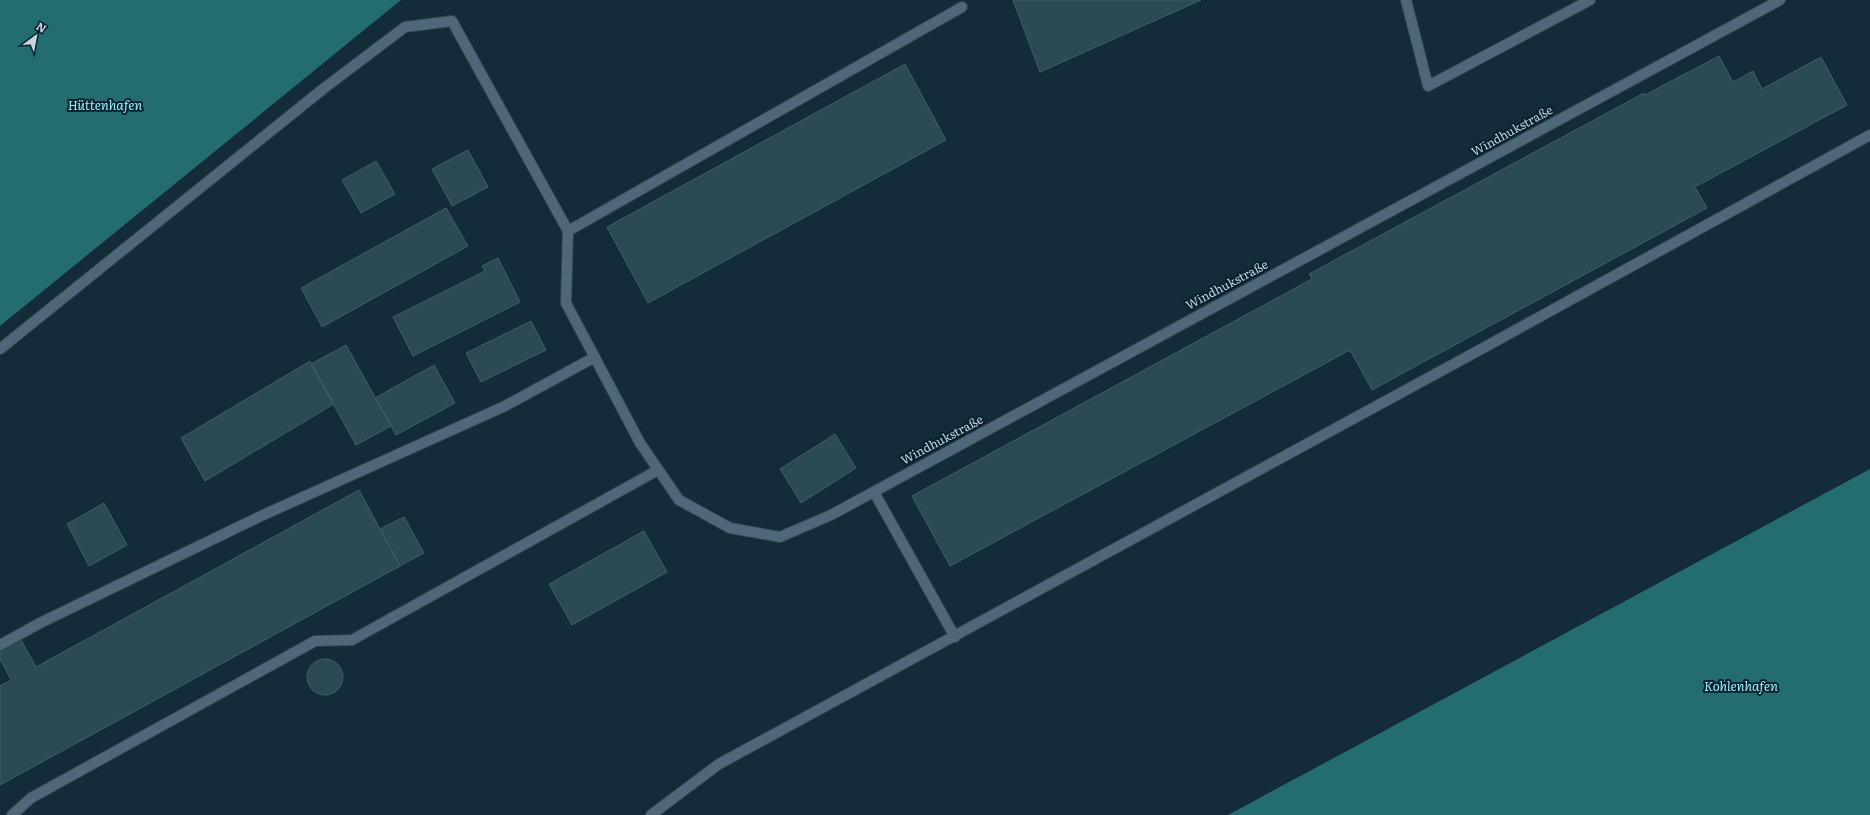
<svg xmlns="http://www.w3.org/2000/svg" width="1870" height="815" font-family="Literata,serif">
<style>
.water{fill:#236c6f}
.building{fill:#2b4a53;stroke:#3e5e68}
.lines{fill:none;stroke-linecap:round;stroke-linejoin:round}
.lane-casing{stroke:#334551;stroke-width:12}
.street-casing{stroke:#334551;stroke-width:12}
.lane{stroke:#4f6879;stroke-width:10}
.street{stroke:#4f6879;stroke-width:10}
.labels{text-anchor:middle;stroke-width:4;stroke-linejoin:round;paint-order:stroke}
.street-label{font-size:12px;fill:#c6d4de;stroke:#0a212f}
.water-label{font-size:13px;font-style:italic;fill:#98f4f9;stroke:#0a212f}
</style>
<rect width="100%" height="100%" fill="#142b3a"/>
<path class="water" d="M0,0H401L0,326Z
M1870,469V815H1228Z"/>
<path class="building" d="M1013,0H1201L1040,72Z
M1719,56L1733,82L1753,71L1762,89L1821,57L1847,105L1695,187L1707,208L1372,390L1350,350L950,566L912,496L1312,279L1309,274L1644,93L1645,95Z
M905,64L946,140L648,303L607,227Z
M468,150L488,187L452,206L432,169Z
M376,161L395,194L361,213L342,180Z
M446,208L468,246L322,327L301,288Z
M498,258L520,302L413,356L393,317L485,271L482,266Z
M531,321L546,350L481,382L466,353Z
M346,345L391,426L356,445L311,364Z
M310,361L334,404L205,481L181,438Z
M434,365L455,403L396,435L375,398Z
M835,434L856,468L801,503L780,469Z
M359,490L400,566L0,785V686L11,680L0,659V649L20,638L36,667Z
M104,503L127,545L89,566L67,524Z
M404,517L424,553L400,566L380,529Z
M644,531L667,572L572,625L549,584Z
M307 677a18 18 0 1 1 36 0a18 18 0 1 1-36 0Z"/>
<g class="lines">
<defs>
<path id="lane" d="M1406,0L1428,86L1590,0
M568,231L962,7
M0,349L323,89L405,27L452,21L568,231L566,303L640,443L679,500
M874,492L955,637
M0,645L40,623L261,516L505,406L595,357
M12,815L31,798L315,641L352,640L658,470
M651,815L719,764L1485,347L1870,135"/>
<path id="street" d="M679,500L730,528L780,537L831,515L1780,0"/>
</defs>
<use href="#lane" class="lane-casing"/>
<use href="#street" class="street-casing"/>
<use href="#lane" class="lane"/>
<use href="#street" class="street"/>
</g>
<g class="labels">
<g class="street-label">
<text transform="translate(1512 131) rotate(-29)" y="4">Windhukstraße</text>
<text transform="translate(1227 285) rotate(-28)" y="4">Windhukstraße</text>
<text transform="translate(942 440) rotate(-28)" y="4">Windhukstraße</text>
</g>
<g class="water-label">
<text x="105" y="110">Hüttenhafen</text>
<text x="1741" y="691">Kohlenhafen</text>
</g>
</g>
<g transform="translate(36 36) rotate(32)" stroke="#0a212f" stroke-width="3" paint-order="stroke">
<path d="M0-3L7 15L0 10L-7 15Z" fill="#c6d4de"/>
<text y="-6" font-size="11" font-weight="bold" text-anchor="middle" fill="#c6d4de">N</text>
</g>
</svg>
